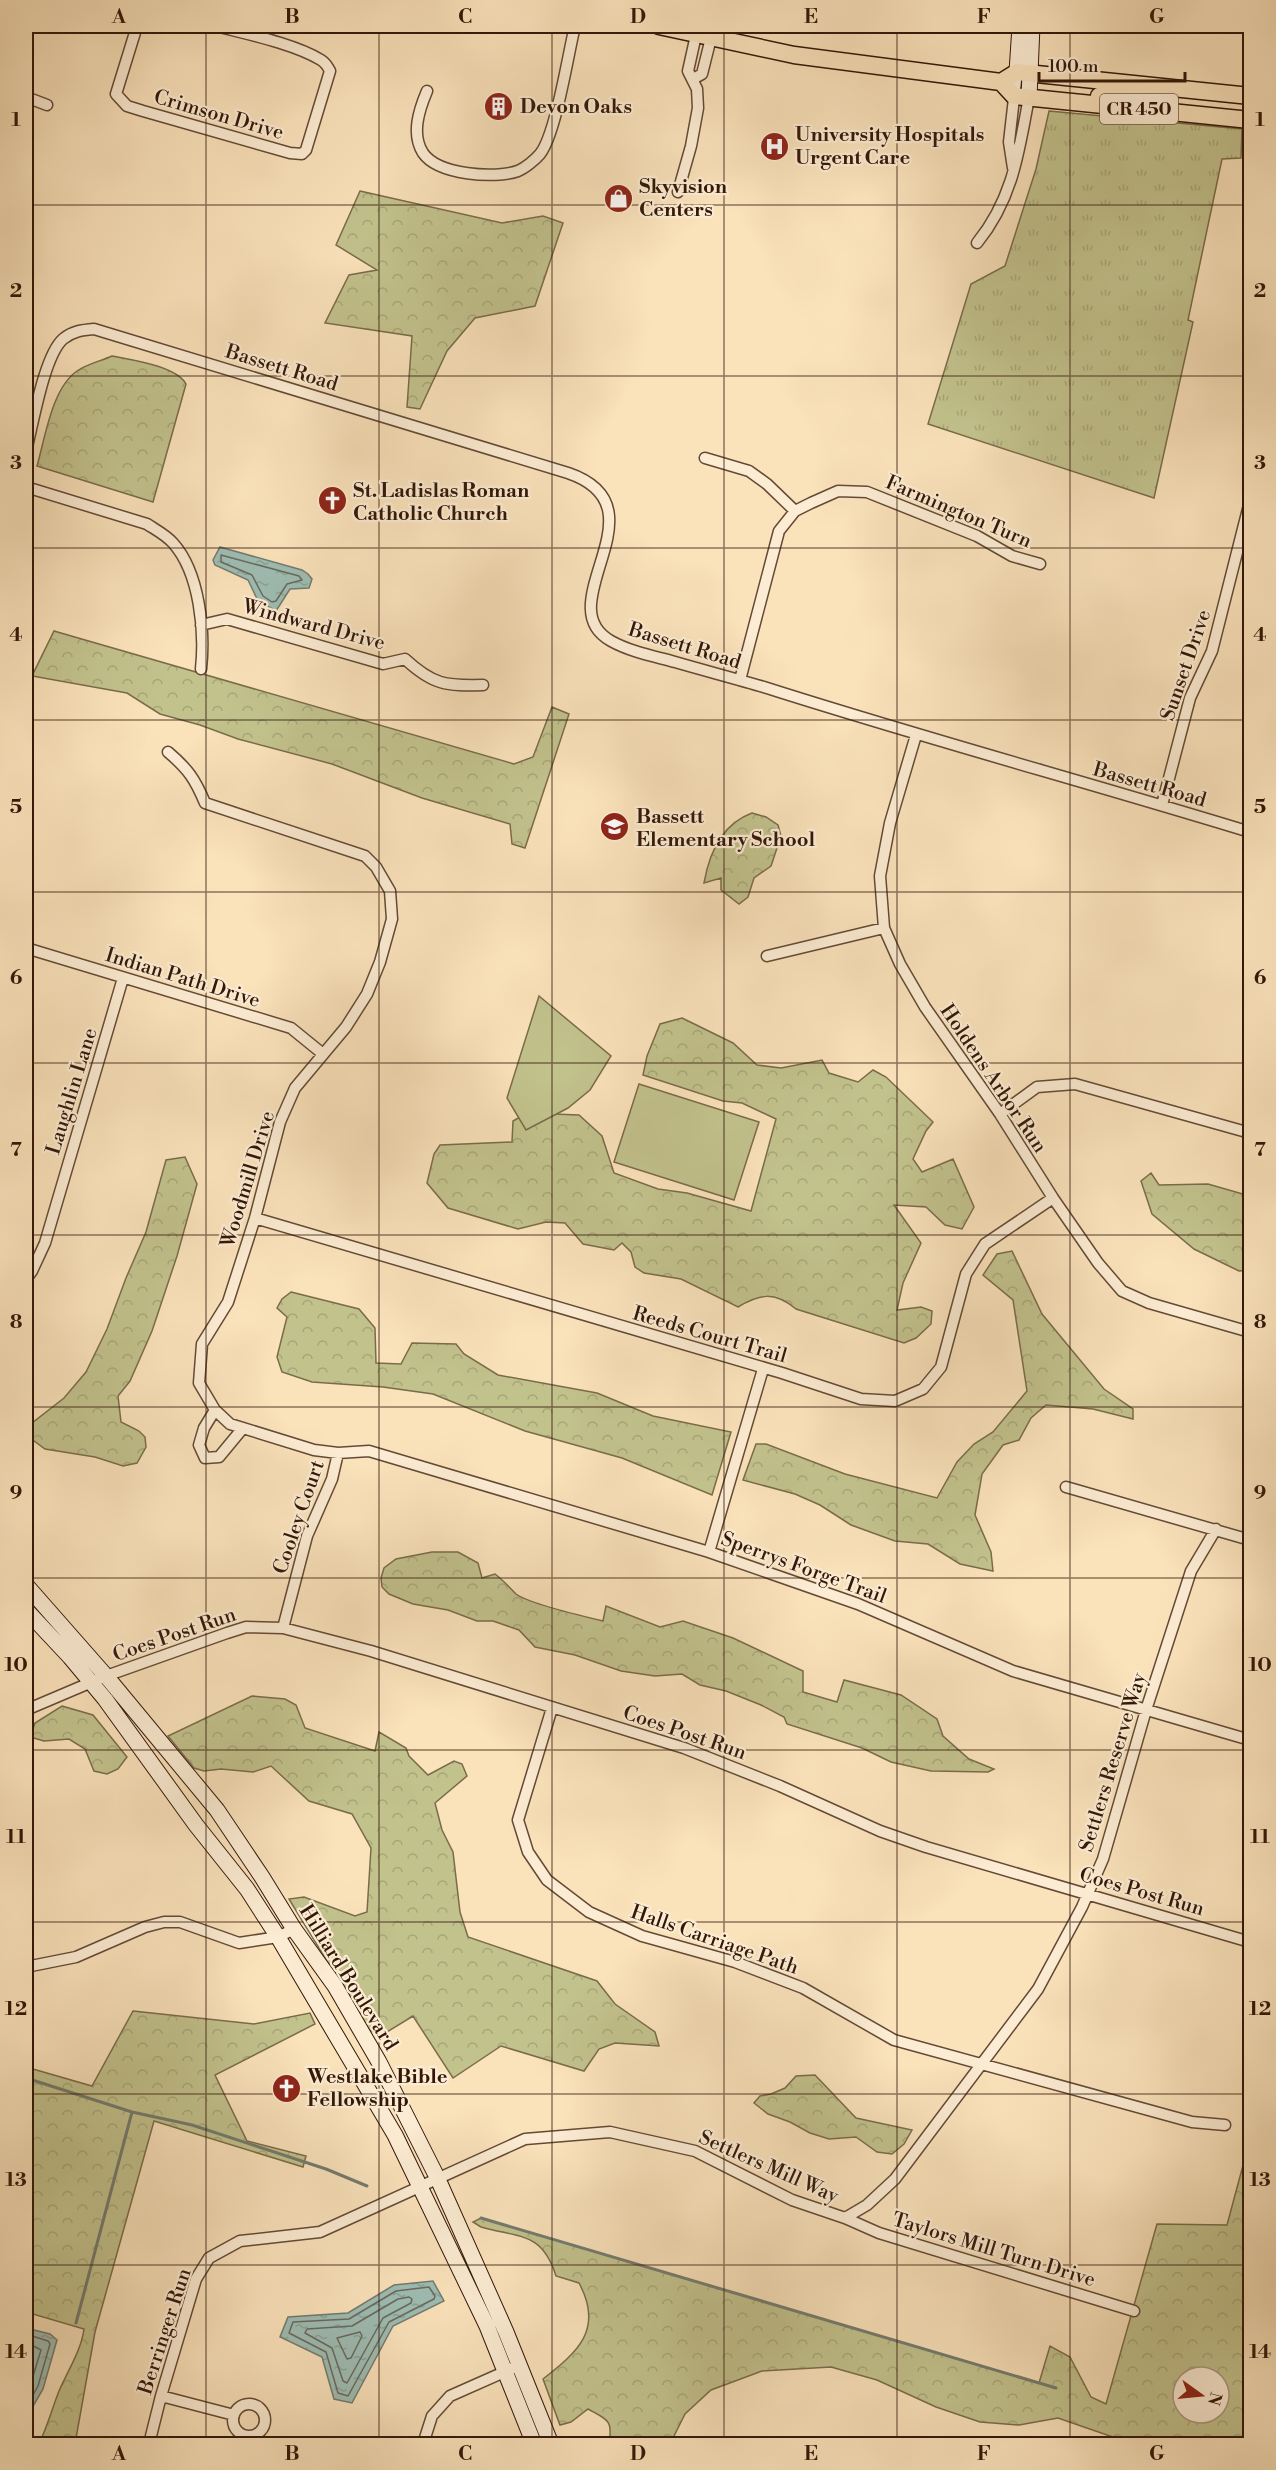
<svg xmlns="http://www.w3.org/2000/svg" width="1276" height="2470" font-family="'Libre Bodoni',serif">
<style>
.grass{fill:url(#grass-tufts);stroke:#7a6c4a;stroke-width:1.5}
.forest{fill:url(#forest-crowns);stroke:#7a6c4a;stroke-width:1.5;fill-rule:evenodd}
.pitch{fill:#c2c28d;stroke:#7a6c4a;stroke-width:1.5}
.water{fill:url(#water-ripples);stroke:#737b6f;stroke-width:1.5}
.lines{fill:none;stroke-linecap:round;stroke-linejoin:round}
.shore{stroke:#686a5e;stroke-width:1.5}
.stream{stroke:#737b6f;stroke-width:3}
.street-casing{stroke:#644a35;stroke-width:13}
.secondary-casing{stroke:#321708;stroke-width:17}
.primary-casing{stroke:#321708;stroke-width:19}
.street{stroke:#fcecd3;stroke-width:10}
.secondary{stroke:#fcecd3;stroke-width:15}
.primary{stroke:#fae2bb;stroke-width:16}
.grid{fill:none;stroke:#321708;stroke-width:1.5;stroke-opacity:0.55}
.labels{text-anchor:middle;stroke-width:4.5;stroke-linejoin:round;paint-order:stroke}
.shield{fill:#fcecd3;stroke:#6f5745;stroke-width:1.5}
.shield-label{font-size:18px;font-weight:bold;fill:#321708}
.poi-label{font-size:20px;font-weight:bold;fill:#321708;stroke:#fcecd3;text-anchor:start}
.street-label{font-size:20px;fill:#321708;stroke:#fcecd3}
.neatline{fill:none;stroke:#321708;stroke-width:2}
.grid-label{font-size:20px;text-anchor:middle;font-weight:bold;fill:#321708}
</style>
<defs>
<pattern id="grass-tufts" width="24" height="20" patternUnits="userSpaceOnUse" patternTransform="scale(1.5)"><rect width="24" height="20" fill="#c2c28d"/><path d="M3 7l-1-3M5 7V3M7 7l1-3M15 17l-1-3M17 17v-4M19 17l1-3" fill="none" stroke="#a7a678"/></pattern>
<pattern id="forest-crowns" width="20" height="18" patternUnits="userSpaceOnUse" patternTransform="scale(1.5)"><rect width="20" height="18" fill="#c2c28d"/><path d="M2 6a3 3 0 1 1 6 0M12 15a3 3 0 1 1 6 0" fill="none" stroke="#a7a678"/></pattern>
<pattern id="water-ripples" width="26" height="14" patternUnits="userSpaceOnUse" patternTransform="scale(1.5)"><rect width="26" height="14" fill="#9ebdb4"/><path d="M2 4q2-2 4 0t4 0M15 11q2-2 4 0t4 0" fill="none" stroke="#89a299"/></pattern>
</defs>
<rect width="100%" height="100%" fill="#fae2bb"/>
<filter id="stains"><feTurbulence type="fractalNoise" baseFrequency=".00333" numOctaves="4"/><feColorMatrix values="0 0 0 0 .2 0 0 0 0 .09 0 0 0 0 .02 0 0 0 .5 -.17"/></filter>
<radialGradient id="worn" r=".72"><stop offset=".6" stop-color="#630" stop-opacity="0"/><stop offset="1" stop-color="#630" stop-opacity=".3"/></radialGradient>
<path class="grass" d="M1049,111L1242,129L1241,158L1222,159L1188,320L1193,322L1154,498L928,424L971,284L1005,266L1036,169Z"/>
<path class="forest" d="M360,191L502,223L543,216L563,223L535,306L475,318L447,351L420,409L407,407L412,336L325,323L349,275L377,270L336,245Z
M112,356C132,360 176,366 186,384L153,502L37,466C45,438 52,388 77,371C87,364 101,361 112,356Z
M54,631L514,764L533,757L552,707L569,714L525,848L512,844L510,824L422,798L332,764L238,739L200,725L160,714L127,693L32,676Z
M752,813L766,817L778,825L781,836L771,866L754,878L748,897L739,904L721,890V878L704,883C709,854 722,824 752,813Z
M682,1018L733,1043L757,1065L781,1068L822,1060L829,1073L858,1082L873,1070L886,1077L933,1122L926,1131L913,1159L922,1172L953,1159L974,1207L962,1229L945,1225L926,1207L894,1205L921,1243L903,1283L897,1310L921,1307L932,1311L931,1324L916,1338L904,1343L796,1309C774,1291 760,1294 738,1307L681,1279L644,1273L635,1267L631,1252L622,1243L614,1250L583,1244L565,1223L546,1222L518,1229L448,1208L427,1183L434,1154L440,1145L512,1142L513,1121L527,1113L579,1115L602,1136L614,1173L658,1189L687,1193L751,1211L776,1119L742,1103L723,1101L643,1075L647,1056L660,1024Z
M185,1157L197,1184L177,1256L152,1331L130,1381L118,1396L121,1422L139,1431L145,1437L146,1447L137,1463L123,1466L95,1457L45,1449L26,1435L27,1427L64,1398L86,1372L107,1329L126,1278L146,1232L166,1160Z
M1151,1173L1159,1185L1208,1184L1250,1196V1270L1239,1271L1194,1249L1152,1214L1141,1181Z
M1012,1251L1042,1314L1104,1389L1133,1409V1419L1093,1409L1046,1405L1031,1418L1019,1440L1003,1445L982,1474L975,1515L991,1552L993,1571L960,1564L928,1544L895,1541L851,1525L820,1505L795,1494L743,1480L756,1444H766L845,1474L937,1498L957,1462L974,1444L993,1432L1027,1391L1013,1300L983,1275L997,1254Z
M291,1292L359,1309L375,1328L376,1363L401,1364L412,1343L456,1344L464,1354L498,1375L597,1393L653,1416L731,1432L712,1495L622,1458L525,1431L433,1394L383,1387L312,1382L282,1372L277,1357L287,1317L277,1308L282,1299Z
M432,1552H458L478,1563L482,1578L495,1574C503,1580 509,1587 516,1594C528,1603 586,1617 603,1621L606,1606L660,1627L683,1621L733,1638L803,1671V1692L837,1702L844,1680L901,1695L937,1719L943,1736L969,1759L994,1769L988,1772L931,1771L891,1762L862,1748L787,1724L784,1717L761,1705L726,1691L700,1685L682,1674L655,1676L621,1671L575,1655L535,1647L519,1630L493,1621H477L448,1610L413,1604L389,1594L382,1587L381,1578L384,1568L396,1559Z
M252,1696L285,1699L296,1705L305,1728L375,1751L379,1732L406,1748L409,1756L428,1775L454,1761L462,1764L467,1776L435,1803L442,1830L453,1852L460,1912L468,1937L597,1981L615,2004L655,2032L659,2046L615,2043L599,2049L584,2071L501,2046L453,2078L413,2016L382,2035L369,2030L289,1899L304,1897L355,1916L367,1912L371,1848L352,1814L309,1801L271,1766L253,1772L221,1769L204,1771L194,1768L168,1736Z
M62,1706L93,1715L127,1757L118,1769L107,1774L94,1771L85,1749L69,1739L44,1741L30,1737L35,1723Z
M133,2011L254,2024L310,2013L315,2024L215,2075L247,2141L306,2156L303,2167L154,2121L95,2332L75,2444H39C47,2427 52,2409 59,2391C68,2370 81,2351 84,2329L26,2312V2067L92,2086Z
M815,2075L856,2118L912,2130L904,2144L892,2154L877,2152L856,2137L829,2139L810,2133L790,2122L768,2114L754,2103L760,2096L771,2094L785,2088L796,2076Z
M1250,2153V2444H1133L1058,2418L1019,2425L980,2422L936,2407L877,2380L831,2367L762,2371L711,2390L685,2414L670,2444H609C613,2420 608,2420 588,2409L571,2422L560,2425L543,2379C578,2352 604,2329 579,2283L556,2276C542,2231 519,2238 481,2227L473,2222L481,2218L1039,2383L1050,2346L1070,2357L1091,2397L1106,2404L1157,2224L1227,2225L1245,2158ZM1183,2377H1219V2413H1183Z"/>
<path class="pitch" d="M539,996L611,1056L590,1090L568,1108L526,1130L507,1098Z
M639,1084L759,1122L734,1200L614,1162Z"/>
<path class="water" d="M220,547L302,570L308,574L312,579L309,588L290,589L276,611L258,601L248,580L215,565L213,560Z
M433,2281L444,2301L393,2326L352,2403L334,2399L322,2357L280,2337L288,2317L348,2313L394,2285Z
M26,2328L50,2334L57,2340L43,2389L32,2408V2415L26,2430Z"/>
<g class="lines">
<path class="shore" d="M221,555L299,576L302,580L287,584L276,601L272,602L263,596L252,575L221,562Z
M429,2287L435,2296L434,2299L389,2322L348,2396L338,2393L326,2352L289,2333L293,2322L349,2319L396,2291Z
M409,2297L412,2299L411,2303L383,2318L347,2383L343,2381L332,2348L305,2333L307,2329L352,2326L398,2299Z
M360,2332L362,2336L351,2358L347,2359L337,2338Z
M26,2334L48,2341L50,2344L38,2386L26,2408
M26,2342L41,2350L31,2383L26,2391"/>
<path class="stream" d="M26,2078L132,2112L192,2125L326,2169L367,2186
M481,2218L1056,2388
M76,2323L132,2112"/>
<defs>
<path id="street" d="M137,26L116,94L127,106L143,111L290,153L302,154L306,150L330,71C328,67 326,63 321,60C295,44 247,34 216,26
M693,79L702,74L714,26
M427,91C419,110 411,134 423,153C438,175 495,179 518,171C525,168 535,160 540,154C556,134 568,54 575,26
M26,97L47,105
M1013,168L1009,142L1017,72
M678,192L691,146L698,108L697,89L688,71L698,26
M977,243C1013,199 1019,151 1029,97
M26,451C33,424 44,356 63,339C73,331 82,330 94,329L568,473C668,507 546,605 611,641C631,652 653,656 675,662C706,671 737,679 767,688C927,739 1090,783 1250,832
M705,458L749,471L767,484L795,511
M26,487L147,524C156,530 166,535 173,543C200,573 205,632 201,669
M201,625L227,619L383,664L405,659C433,685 446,686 483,685
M740,680L779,531L795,511L811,503L838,491L867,492L977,536L1012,556L1040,564
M916,735L890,823L880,876L884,928L900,964L925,1007L1000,1114L1053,1198L1098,1263L1122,1291L1149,1303L1250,1332
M168,752C188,769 195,779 205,803L365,856L376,867L390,891L392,919L380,962L367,994L346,1027L295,1088L280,1122L255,1218L228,1302L202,1344L199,1383L215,1410L230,1424L314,1450L338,1453L369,1451L709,1552L858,1604L1013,1671L1250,1740
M1162,805L1190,698L1212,651L1250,501
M26,948L291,1028L323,1054
M767,956L884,928
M1000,1114L1037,1087L1075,1084L1250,1133
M255,1218L782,1373L861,1399L895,1401L923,1389L941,1367L966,1274L985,1244L1053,1198
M26,1279L32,1271L45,1243L123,978
M215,1410L204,1428L199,1445L205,1458L219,1457L243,1428
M1066,1487L1250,1540
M709,1552L763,1369
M283,1628L307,1536L332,1479L338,1453
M552,1708L518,1820L528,1852L547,1880L589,1912L642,1936L735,1962L803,1988L894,2040L1192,2122L1225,2125
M26,1710L106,1676L227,1633L246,1627L283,1628L371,1651L684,1748L780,1786L880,1831L926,1847L1250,1942
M26,1967L76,1957L145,1927L164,1922H180L239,1943L278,1937L294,1929
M845,2218L867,2205L895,2179L1038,1989L1082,1907L1103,1859L1146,1710L1191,1571L1216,1529
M161,2396L234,2415
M233 2420a16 16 0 1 1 32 0a16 16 0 1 1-32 0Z
M149,2444L161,2396L196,2279L209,2258L240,2241L320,2232L525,2139L610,2132L695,2151L792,2200L845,2218L879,2233L1134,2311
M423,2444L432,2416L450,2396L520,2365"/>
<path id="secondary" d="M1017,72L1020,26
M1029,97L1032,26
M26,1585L106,1676L217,1810L262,1877L294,1929L335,1986L379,2062L437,2177L506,2332L551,2444
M26,1610L70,1657L105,1699L196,1825L247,1889L278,1937L395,2135L487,2326L534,2444"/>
<path id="primary" d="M659,26L794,55L1001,82L1017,72L1250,96
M1001,82L1014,96L1250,120
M1099,96L1154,97"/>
</defs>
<use href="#street" class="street-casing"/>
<use href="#secondary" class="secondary-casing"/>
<use href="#primary" class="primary-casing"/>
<use href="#street" class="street"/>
<use href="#secondary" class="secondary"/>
<use href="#primary" class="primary"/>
</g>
<path class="grid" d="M206,26V2444M379,26V2444M552,26V2444M724,26V2444M897,26V2444M1070,26V2444M26,205H1250M26,376H1250M26,548H1250M26,720H1250M26,892H1250M26,1063H1250M26,1235H1250M26,1407H1250M26,1578H1250M26,1750H1250M26,1922H1250M26,2094H1250M26,2265H1250"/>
<defs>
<symbol id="building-disc" viewBox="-11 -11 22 22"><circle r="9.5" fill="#8f2418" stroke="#fcecd3"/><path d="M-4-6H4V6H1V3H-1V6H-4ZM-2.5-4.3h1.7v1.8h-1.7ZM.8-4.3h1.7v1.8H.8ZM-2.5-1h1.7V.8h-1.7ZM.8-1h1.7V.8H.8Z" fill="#fff"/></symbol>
<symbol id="hospital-disc" viewBox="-11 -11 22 22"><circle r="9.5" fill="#8f2418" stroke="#fcecd3"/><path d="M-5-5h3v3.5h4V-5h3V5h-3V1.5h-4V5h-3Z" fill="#fff"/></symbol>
<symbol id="shop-disc" viewBox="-11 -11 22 22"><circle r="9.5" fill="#8f2418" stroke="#fcecd3"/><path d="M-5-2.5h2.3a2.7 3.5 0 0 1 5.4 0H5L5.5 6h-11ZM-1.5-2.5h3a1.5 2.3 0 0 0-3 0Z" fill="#fff"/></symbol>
<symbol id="church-disc" viewBox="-11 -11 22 22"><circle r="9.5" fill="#8f2418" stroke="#fcecd3"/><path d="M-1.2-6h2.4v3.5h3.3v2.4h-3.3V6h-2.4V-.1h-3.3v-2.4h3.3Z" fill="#fff"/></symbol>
<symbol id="school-disc" viewBox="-11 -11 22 22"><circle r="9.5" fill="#8f2418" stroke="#fcecd3"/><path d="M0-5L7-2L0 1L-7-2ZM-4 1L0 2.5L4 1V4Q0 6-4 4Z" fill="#fff"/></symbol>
</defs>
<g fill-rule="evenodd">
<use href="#building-disc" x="482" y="90" width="33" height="33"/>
<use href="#hospital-disc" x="758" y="130" width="33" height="33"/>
<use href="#shop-disc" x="602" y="182" width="33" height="33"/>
<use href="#church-disc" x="316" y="484" width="33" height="33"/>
<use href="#school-disc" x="598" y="810" width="33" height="33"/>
<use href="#church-disc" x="270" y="2072" width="33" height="33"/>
</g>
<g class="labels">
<rect class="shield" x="1100" y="94" width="78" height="30" rx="4.5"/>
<g class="shield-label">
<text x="1139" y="115">CR 450</text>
</g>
<g class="poi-label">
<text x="520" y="113">Devon Oaks</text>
<text x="795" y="141">University Hospitals<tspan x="795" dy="23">Urgent Care</tspan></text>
<text x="639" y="193">Skyvision<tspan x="639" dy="23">Centers</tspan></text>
<text x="353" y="497">St. Ladislas Roman<tspan x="353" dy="23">Catholic Church</tspan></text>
<text x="636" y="823">Bassett<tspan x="636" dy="23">Elementary School</tspan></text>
<text x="307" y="2083">Westlake Bible<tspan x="307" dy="23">Fellowship</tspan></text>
</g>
<g class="street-label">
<text transform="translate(219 114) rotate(16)" y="7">Crimson Drive</text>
<text transform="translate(282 367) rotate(17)" y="7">Bassett Road</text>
<text transform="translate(959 511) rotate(23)" y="7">Farmington Turn</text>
<text transform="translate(314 624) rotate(15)" y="7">Windward Drive</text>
<text transform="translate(685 645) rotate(17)" y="7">Bassett Road</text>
<text transform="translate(1185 665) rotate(-71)" y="7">Sunset Drive</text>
<text transform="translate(1150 784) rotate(16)" y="7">Bassett Road</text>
<text transform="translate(183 977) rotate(17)" y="7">Indian Path Drive</text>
<text transform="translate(994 1078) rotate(56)" y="7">Holdens Arbor Run</text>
<text transform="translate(71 1091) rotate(-73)" y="7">Laughlin Lane</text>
<text transform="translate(247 1179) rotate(-73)" y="7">Woodmill Drive</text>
<text transform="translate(710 1334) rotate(16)" y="7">Reeds Court Trail</text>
<text transform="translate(298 1517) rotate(-71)" y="7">Cooley Court</text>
<text transform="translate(804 1567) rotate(20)" y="7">Sperrys Forge Trail</text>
<text transform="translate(174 1634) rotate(-19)" y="7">Coes Post Run</text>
<text transform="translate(685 1732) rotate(19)" y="7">Coes Post Run</text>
<text transform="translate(1112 1762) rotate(-73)" y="7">Settlers Reserve Way</text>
<text transform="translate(1142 1891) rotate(16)" y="7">Coes Post Run</text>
<text transform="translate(715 1939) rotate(19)" y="7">Halls Carriage Path</text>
<text transform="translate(349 1977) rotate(58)" y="7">Hilliard Boulevard</text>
<text transform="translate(769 2166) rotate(24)" y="7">Settlers Mill Way</text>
<text transform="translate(994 2249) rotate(17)" y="7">Taylors Mill Turn Drive</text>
<text transform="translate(164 2331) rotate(-72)" y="7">Berringer Run</text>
</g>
</g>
<rect width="1276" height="2470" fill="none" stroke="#fae2bb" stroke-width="66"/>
<g transform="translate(1201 2395) rotate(105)"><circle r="28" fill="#fcecd3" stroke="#ab9782" stroke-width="1.5"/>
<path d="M0-4.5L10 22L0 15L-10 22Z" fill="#8f2418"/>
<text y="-9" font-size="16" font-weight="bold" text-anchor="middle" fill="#321708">N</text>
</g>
<path d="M1039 72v9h146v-9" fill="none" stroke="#321708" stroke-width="3"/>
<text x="1048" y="72" font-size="18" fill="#321708" stroke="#fcecd3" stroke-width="4.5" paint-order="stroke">100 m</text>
<rect x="33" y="33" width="1210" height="2404" class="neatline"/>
<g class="grid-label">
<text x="119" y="23">A</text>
<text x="292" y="23">B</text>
<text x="465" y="23">C</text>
<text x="638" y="23">D</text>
<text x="811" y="23">E</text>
<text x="984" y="23">F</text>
<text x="1157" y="23">G</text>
<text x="16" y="126">1</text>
<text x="1260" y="126">1</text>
<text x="16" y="297">2</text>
<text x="1260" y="297">2</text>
<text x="16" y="469">3</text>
<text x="1260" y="469">3</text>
<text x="16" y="641">4</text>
<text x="1260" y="641">4</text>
<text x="16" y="813">5</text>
<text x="1260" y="813">5</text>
<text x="16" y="984">6</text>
<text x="1260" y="984">6</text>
<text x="16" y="1156">7</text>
<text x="1260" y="1156">7</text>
<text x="16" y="1328">8</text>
<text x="1260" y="1328">8</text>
<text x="16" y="1499">9</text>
<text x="1260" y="1499">9</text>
<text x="16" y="1671">10</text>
<text x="1260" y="1671">10</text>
<text x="16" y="1843">11</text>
<text x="1260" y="1843">11</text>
<text x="16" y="2015">12</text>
<text x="1260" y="2015">12</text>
<text x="16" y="2186">13</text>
<text x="1260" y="2186">13</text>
<text x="16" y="2358">14</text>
<text x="1260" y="2358">14</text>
<text x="119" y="2460">A</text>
<text x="292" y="2460">B</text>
<text x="465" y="2460">C</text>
<text x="638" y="2460">D</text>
<text x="811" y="2460">E</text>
<text x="984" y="2460">F</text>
<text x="1157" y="2460">G</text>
</g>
<rect width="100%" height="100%" filter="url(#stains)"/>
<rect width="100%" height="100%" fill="url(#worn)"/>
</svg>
